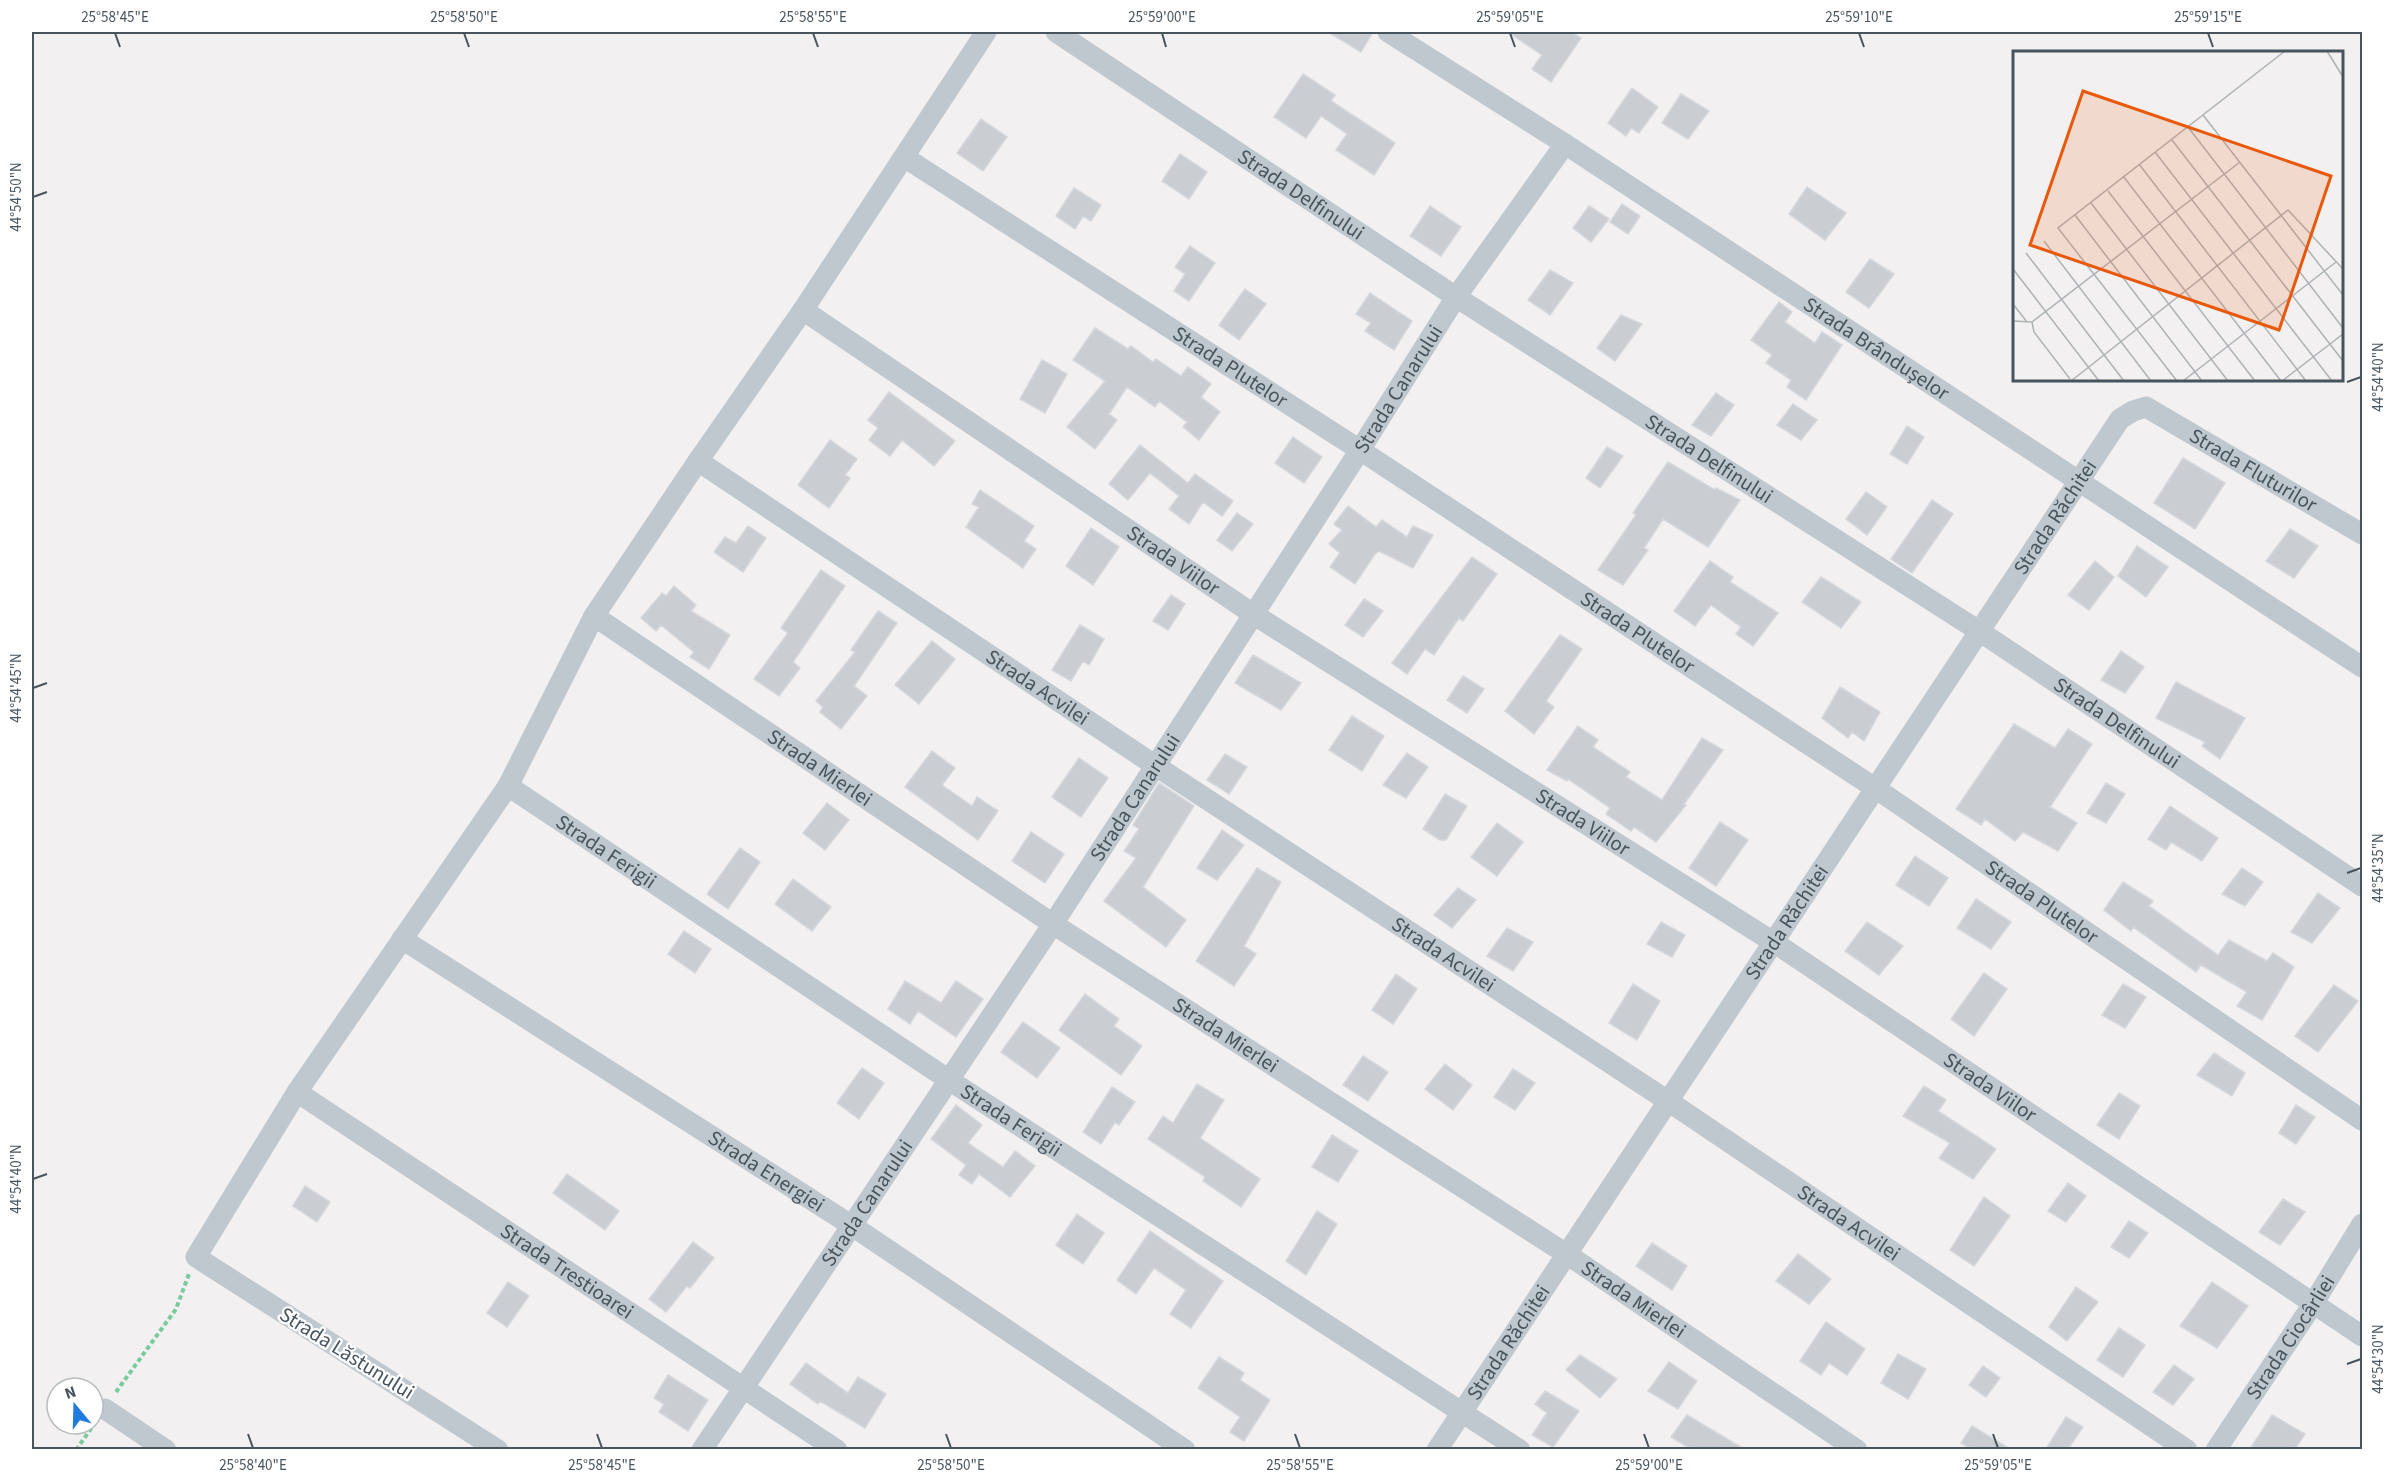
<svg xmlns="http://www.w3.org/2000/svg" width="2394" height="1481" font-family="'Source Sans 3',sans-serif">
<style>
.building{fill:#cacdd2;stroke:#d4d7db;stroke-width:1.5}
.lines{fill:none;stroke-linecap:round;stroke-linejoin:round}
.path{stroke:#79cb9e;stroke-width:4;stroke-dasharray:4.5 3;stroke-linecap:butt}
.minor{stroke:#bec8ce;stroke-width:21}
.ticks{fill:none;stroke:#48545d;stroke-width:2}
.labels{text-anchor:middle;stroke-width:4.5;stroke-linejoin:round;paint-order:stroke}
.street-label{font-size:21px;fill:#48545d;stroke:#fff}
.inset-road{fill:none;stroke:#aeb2b5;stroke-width:1.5}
.view{fill:#e8590c;fill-opacity:0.15;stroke:#e8590c;stroke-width:3}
.inset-edge{fill:none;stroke:#48545d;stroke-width:3}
.neatline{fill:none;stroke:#48545d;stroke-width:2}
.ticks-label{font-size:15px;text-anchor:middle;fill:#48545d}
</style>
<rect width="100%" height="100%" fill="#f2f0f0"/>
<path class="building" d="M1328,32H1373L1361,52Z
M1508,32H1571L1581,38L1551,82L1532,69L1542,55Z
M1303,74L1335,95L1331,101L1395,143L1374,175L1336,150L1347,134L1321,116L1306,138L1274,117Z
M1632,88L1658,107L1639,133L1631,128L1626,136L1608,123Z
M1681,94L1709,111L1688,139L1662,123Z
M981,119L1007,137L983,171L957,153Z
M1180,154L1207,172L1189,199L1162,181Z
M1807,187L1846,213L1825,240L1789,214Z
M1074,188L1101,205L1091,221L1083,216L1075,229L1056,216Z
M1622,204L1640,216L1628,234L1610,222Z
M1430,206L1461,227L1441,256L1410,236Z
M1589,206L1609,219L1591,242L1573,228Z
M1190,246L1215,263L1189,301L1174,291L1185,274L1175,267Z
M1870,259L1894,274L1869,308L1846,292Z
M1550,270L1573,283L1550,315L1528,300Z
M1245,289L1266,304L1239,340L1219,325Z
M1370,293L1412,321L1394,350L1365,331L1371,323L1356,314Z
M1779,302L1792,312L1785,322L1815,343L1822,332L1842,345L1806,400L1787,387L1791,380L1766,363L1772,355L1751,340Z
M1621,315L1642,324L1615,361L1597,348Z
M1095,328L1128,349L1131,346L1153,362L1156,359L1181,376L1188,367L1211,384L1201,397L1220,412L1199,440L1183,427L1187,422L1159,401L1155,407L1127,387L1109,414L1117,420L1095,449L1067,427L1105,381L1073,360Z
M1042,360L1067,374L1045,413L1020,399Z
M889,392L955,441L934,466L902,440L890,456L869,440L878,428L868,420Z
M1716,393L1734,405L1711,436L1692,425Z
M1793,404L1817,420L1801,440L1777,425Z
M1907,426L1924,437L1907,464L1890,454Z
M1293,437L1322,457L1304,483L1275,463Z
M830,440L857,459L845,475L850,478L829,508L798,485Z
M1140,445L1188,483L1195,474L1233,501L1222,516L1203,502L1189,524L1169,509L1179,496L1150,473L1128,500L1109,484Z
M1607,447L1623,456L1600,488L1586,478Z
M2183,458L2225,483L2195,529L2154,503Z
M1668,462L1715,490L1716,488L1740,500L1708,547L1663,519L1644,548L1648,550L1623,585L1598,570L1636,515L1633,513Z
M980,490L1034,526L1024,541L1036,549L1023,568L966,527L979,507L972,504Z
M1866,492L1887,507L1867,535L1846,519Z
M1932,500L1953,514L1912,573L1891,559Z
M1348,506L1376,527L1382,520L1407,537L1413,526L1433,535L1413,568L1379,551L1375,554L1355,584L1330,567L1340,553L1329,544L1342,530L1334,524Z
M1237,513L1253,524L1232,551L1217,540Z
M748,526L766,538L743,572L714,552L725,537L736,543Z
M1091,528L1119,547L1093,585L1066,566Z
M2290,529L2318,546L2294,578L2266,561Z
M2137,546L2168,567L2146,597L2118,576Z
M1472,557L1497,574L1463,621L1459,618L1434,655L1425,649L1407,674L1392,663Z
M1710,561L1733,577L1730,582L1778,613L1753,646L1736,634L1741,627L1711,605L1695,626L1674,611Z
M2095,561L2114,577L2089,610L2068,595Z
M821,570L845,586L793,662L800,668L779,696L754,679L788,633L781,628Z
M1821,577L1861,602L1841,628L1802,602Z
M674,586L696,605L691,611L730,635L709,669L690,657L694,652L661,625L656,631L641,618L662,593L666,596Z
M1171,595L1185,604L1168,630L1153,621Z
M1364,599L1383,611L1363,637L1345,625Z
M878,611L897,623L854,686L867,696L841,729L820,712L823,707L816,701L855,652L851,650Z
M1080,625L1104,639L1089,665L1083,661L1071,681L1052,670Z
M1560,635L1582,649L1546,701L1554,707L1534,734L1505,711Z
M932,641L955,659L919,704L895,685Z
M2121,651L2144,667L2125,693L2101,680Z
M1253,655L1301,683L1281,710L1235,683Z
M1463,676L1484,689L1467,713L1447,700Z
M2176,682L2245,718L2220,759L2202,746L2205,742L2156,718Z
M1840,687L1880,712L1864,741L1852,732L1848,738L1822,718Z
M1352,716L1384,736L1362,771L1329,750Z
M2014,724L2055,748L2068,729L2092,744L2050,807L2077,823L2058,851L2023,832L2015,841L1985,819L1981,825L1956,809Z
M1578,726L1598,740L1593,747L1630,772L1626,777L1662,800L1702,738L1723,750L1684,804L1686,805L1656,842L1634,827L1631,831L1606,814L1610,808L1568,779L1567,781L1547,770Z
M932,751L955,768L942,785L972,806L977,797L998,811L978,840L905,787Z
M1407,753L1428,767L1406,798L1383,785Z
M1225,754L1247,767L1229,794L1207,780Z
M1079,758L1108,778L1081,817L1052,797Z
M1159,783L1194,806L1143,887L1186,920L1166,947L1104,901L1136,858L1124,851L1139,829L1133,825Z
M2106,783L2125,794L2106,823L2087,813Z
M1445,794L1467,806L1446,840H1440L1423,829Z
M827,803L849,820L825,850L803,833Z
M2170,806L2218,838L2202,861L2171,842L2166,850L2148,839Z
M1720,822L1748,840L1716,886L1689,868Z
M1497,823L1523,842L1497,876L1471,857Z
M1222,830L1244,845L1217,880L1197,868Z
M1031,832L1064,854L1045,883L1012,861Z
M740,848L760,862L728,909L707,894Z
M1915,856L1948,878L1929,906L1896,885Z
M1257,868L1281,882L1244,946L1256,954L1234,986L1196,961Z
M2242,868L2263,882L2245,906L2222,894Z
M793,879L831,907L812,931L775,904Z
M2123,882L2153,901L2149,906L2218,955L2229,940L2267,961L2273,953L2294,967L2262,1020L2237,1006L2247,992L2201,965L2196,972L2133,927L2131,931L2104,910Z
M1458,888L1476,900L1452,928L1434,915Z
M2318,893L2340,908L2312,943L2291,932Z
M1976,899L2011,922L1991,949L1957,928Z
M1661,922L1685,935L1672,957L1647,944Z
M1867,922L1903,946L1879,975L1845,951Z
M1507,928L1533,942L1513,971L1487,956Z
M684,931L711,949L695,973L668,954Z
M1984,973L2007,989L1974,1036L1951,1019Z
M1396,974L1417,989L1393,1024L1372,1010Z
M905,981L941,1003L956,981L983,999L956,1037L918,1011L910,1024L888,1009Z
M1633,984L1660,1001L1637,1040L1609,1023Z
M2123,984L2146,997L2125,1028L2102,1015Z
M2334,985L2358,1001L2318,1052L2295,1036Z
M1085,994L1119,1019L1114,1026L1142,1046L1121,1075L1059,1030Z
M1023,1022L1060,1048L1037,1078L1001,1052Z
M2214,1053L2245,1073L2232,1096L2197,1075Z
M1363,1056L1388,1072L1368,1101L1343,1085Z
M1445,1064L1472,1085L1453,1110L1425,1089Z
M862,1068L884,1083L859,1119L837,1103Z
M1513,1069L1535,1083L1515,1110L1494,1097Z
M1197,1084L1224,1100L1200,1138L1260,1179L1241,1207L1203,1181L1205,1177L1148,1139L1163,1116L1173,1123Z
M1924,1086L1946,1100L1938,1111L1996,1149L1973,1179L1939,1158L1950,1143L1903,1116Z
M1112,1087L1135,1102L1119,1125L1115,1122L1101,1144L1083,1132Z
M2119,1093L2140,1106L2119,1139L2097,1125Z
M956,1105L982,1125L968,1143L1003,1167L1015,1151L1035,1166L1010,1197L979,1174L972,1184L959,1175L966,1165L931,1139Z
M2296,1105L2315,1117L2296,1144L2279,1133Z
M1332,1135L1358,1151L1338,1182L1312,1167Z
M567,1174L619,1211L605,1230L553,1193Z
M2068,1183L2086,1196L2066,1222L2048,1211Z
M305,1186L330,1202L317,1222L293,1206Z
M1984,1197L2010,1216L1974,1266L1950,1250Z
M2283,1199L2305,1212L2280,1245L2259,1232Z
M1317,1211L1337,1224L1306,1275L1286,1261Z
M1077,1214L1104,1233L1083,1264L1056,1245Z
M2129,1221L2148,1233L2129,1258L2111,1247Z
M1150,1231L1223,1281L1191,1328L1170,1314L1186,1290L1154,1268L1136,1294L1117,1280Z
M693,1242L714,1258L690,1288L687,1286L666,1312L649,1299Z
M1652,1243L1687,1266L1672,1290L1636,1266Z
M1798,1254L1831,1279L1809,1304L1776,1281Z
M508,1282L529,1296L507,1327L487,1313Z
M2212,1282L2248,1306L2217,1348L2180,1326Z
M2076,1287L2098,1302L2067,1341L2049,1327Z
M1826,1322L1865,1349L1847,1375L1829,1363L1821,1375L1800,1361Z
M2119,1328L2145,1345L2123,1377L2097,1360Z
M1898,1354L1926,1369L1908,1399L1881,1383Z
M1580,1355L1617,1379L1600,1398L1566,1370Z
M1219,1357L1244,1373L1240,1380L1270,1400L1244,1441L1230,1432L1240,1417L1198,1388Z
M1669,1362L1697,1381L1678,1409L1648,1391Z
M806,1363L848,1393L858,1377L886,1394L865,1428L820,1401L818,1404L790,1384Z
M2174,1365L2194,1379L2173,1405L2153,1392Z
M1983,1366L2000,1378L1986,1397L1969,1385Z
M668,1375L708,1400L688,1431L659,1412L664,1404L654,1398Z
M1545,1391L1579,1411L1553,1447L1532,1435L1547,1413L1535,1404Z
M1687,1415L1744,1449H1691L1671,1437Z
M2272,1415L2305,1434L2295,1449H2250Z
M2066,1417L2083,1427L2068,1449H2046Z
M1972,1426L2010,1449H1971L1961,1443Z"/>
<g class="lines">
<path class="path" d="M116,1392L176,1309L189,1274
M76,1450L95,1423"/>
<g class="minor">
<path id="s1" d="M1056,32L1456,297L1979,631L2362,886"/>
<path id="s2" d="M1388,32L1565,144L2362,667"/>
<path id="s3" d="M904,157L1360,450L1875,788L2362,1120"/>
<path id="s4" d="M803,310L1253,614L1775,943L2362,1336"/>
<path id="s5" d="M698,461L1156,766L1668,1101L2187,1450"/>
<path id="s6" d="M594,616L1053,924L1568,1255L1857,1450"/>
<path id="s7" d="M508,786L949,1080L1520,1450"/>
<path id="s8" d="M402,939L851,1225L1185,1450"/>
<path id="s9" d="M297,1092L837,1450"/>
<path d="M105,1409L166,1450"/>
<path d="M498,1450L196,1257L297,1092L508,786L594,616L698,461L803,310L986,32"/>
<path id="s10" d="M702,1450L1053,924L1360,450L1456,297L1565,144"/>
<path id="s11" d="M1437,1450L2120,419L2133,411L2146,407L2362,534"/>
<path id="s12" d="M2216,1450L2313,1304L2362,1224"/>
</g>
</g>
<path class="ticks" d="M115,33L120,47M464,33L469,47M813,33L818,47M1162,33L1166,47M1510,33L1515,47M1859,33L1864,47M2208,33L2213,47M33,197L47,192M2347,382L2361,377M33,688L47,683M2347,873L2361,868M33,1179L47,1174M2347,1364L2361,1359M248,1434L253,1448M597,1434L602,1448M946,1434L951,1448M1295,1434L1300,1448M1644,1434L1649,1448M1993,1434L1998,1448"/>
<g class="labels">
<g class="street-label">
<text dy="7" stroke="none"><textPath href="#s1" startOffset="294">Strada Delfinului</textPath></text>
<text dy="7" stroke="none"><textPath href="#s2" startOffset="582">Strada Brândușelor</textPath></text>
<text dy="7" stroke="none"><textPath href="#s3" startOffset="388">Strada Plutelor</textPath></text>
<text dy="7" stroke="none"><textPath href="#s10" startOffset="1269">Strada Canarului</textPath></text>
<text dy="7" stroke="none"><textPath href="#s1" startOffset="780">Strada Delfinului</textPath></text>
<text dy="7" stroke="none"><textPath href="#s11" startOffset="1390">Strada Fluturilor</textPath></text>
<text dy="7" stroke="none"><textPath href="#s11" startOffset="1119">Strada Răchitei</textPath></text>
<text dy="7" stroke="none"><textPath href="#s4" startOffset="447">Strada Viilor</textPath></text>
<text dy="7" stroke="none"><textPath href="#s3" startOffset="874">Strada Plutelor</textPath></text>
<text dy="7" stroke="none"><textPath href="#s5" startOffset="408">Strada Acvilei</textPath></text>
<text dy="7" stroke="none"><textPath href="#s1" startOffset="1266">Strada Delfinului</textPath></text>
<text dy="7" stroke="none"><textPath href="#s6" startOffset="272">Strada Mierlei</textPath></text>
<text dy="7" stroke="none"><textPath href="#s10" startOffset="783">Strada Canarului</textPath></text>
<text dy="7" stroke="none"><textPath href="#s4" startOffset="933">Strada Viilor</textPath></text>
<text dy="7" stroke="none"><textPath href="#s7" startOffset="118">Strada Ferigii</textPath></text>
<text dy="7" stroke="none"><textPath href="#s3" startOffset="1360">Strada Plutelor</textPath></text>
<text dy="7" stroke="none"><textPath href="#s11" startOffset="633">Strada Răchitei</textPath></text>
<text dy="7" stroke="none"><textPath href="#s5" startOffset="894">Strada Acvilei</textPath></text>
<text dy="7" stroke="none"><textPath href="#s6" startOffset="758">Strada Mierlei</textPath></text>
<text dy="7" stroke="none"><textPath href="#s4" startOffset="1419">Strada Viilor</textPath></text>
<text dy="7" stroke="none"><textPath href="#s7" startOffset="604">Strada Ferigii</textPath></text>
<text dy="7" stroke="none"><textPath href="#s8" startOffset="432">Strada Energiei</textPath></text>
<text dy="7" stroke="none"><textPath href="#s10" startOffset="297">Strada Canarului</textPath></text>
<text dy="7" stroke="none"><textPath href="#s5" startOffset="1380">Strada Acvilei</textPath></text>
<text dy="7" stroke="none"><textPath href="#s9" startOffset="324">Strada Trestioarei</textPath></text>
<text dy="7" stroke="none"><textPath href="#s6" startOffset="1244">Strada Mierlei</textPath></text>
<text dy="7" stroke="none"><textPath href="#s12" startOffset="135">Strada Ciocârliei</textPath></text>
<text dy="7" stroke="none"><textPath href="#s11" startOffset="129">Strada Răchitei</textPath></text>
<text transform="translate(347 1353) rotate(32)" y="7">Strada Lăstunului</text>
</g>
</g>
<g transform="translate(2013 51)">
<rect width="330" height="330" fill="#f2f0f0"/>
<path class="inset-road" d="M314,0L330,26M190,64L330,244M175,76L330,277M159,89L330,310M142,101L319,330M126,113L293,330M110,125L268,330M95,140L242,330M78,152L215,330M62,164L189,330M31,190L138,330M13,202L111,330M0,218L86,330M0,253L14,271M0,270L19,271L227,111M19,271L21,281L57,328M58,330L275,159L330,218M164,330L45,177L272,0M170,330L323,211M269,330L330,283"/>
<path class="view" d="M70,40L318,125L266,279L17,194Z"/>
<rect width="330" height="330" class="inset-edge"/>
</g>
<rect width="2394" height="1481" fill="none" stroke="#ffffff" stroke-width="66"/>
<g transform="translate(75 1406) rotate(341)"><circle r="28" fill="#ffffff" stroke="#b6bbbe" stroke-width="1.5"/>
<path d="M0-4.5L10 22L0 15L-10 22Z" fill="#1f7cde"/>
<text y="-9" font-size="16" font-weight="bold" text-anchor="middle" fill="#48545d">N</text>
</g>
<rect x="33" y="33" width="2328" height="1415" class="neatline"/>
<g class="ticks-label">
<text x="115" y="22">25°58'45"E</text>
<text x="464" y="22">25°58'50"E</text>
<text x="813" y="22">25°58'55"E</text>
<text x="1162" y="22">25°59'00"E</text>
<text x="1510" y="22">25°59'05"E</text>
<text x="1859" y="22">25°59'10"E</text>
<text x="2208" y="22">25°59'15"E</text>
<text transform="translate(16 197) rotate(-90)" y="5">44°54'50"N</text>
<text transform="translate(2378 377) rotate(-90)" y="5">44°54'40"N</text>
<text transform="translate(16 688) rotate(-90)" y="5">44°54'45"N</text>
<text transform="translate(2378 868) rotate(-90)" y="5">44°54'35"N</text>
<text transform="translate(16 1179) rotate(-90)" y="5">44°54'40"N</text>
<text transform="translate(2378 1359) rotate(-90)" y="5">44°54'30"N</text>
<text x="253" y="1470">25°58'40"E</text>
<text x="602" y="1470">25°58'45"E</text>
<text x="951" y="1470">25°58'50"E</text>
<text x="1300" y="1470">25°58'55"E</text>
<text x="1649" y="1470">25°59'00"E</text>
<text x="1998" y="1470">25°59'05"E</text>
</g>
</svg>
